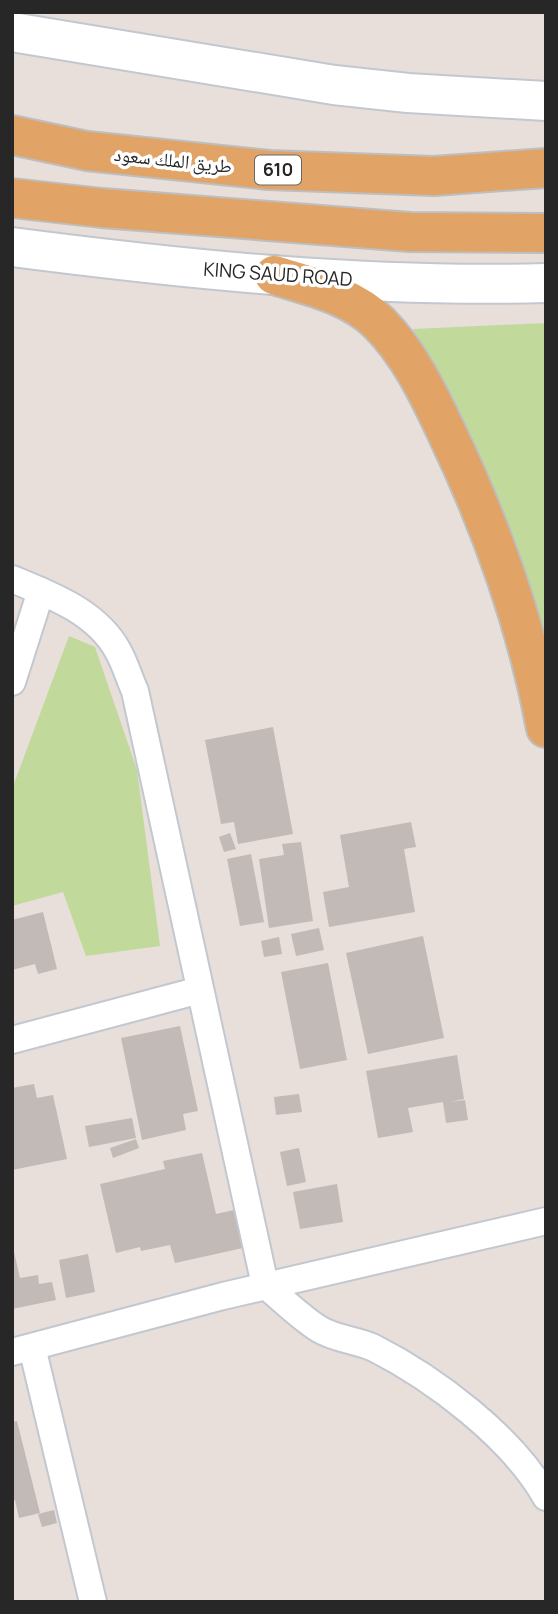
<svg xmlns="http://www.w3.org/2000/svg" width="558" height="1614" font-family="Manrope,'Noto Naskh Arabic',sans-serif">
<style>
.green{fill:#c1da9b}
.building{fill:#c1bab6}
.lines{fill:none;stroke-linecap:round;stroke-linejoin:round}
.street-casing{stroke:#c2c8d0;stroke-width:30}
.secondary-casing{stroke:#c2c8d0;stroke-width:42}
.primary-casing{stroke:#bebebe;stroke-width:42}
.street{stroke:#fff;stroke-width:26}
.secondary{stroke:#fff;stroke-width:38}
.primary{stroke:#e1a466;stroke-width:38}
.labels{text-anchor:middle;stroke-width:7;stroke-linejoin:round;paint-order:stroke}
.shield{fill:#fff;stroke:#686868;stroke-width:2}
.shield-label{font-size:18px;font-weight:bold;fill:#272727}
.street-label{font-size:19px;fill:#272727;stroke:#fff}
</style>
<rect width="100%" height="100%" fill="#e8deda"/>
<path class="green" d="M546,323V648L526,578L413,329Z
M69,636L95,647L137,770L160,946L86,956L63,892L12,906V789Z"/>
<path class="building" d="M273,727L293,834L238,844L234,822L221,824L205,740Z
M411,822L416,847L404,849L415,912L329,927L323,892L349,887L340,835Z
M230,833L236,849L224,852L219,837Z
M301,842L313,921L269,928L259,859L284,855L282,844Z
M251,854L264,922L240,926L227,859Z
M43,912L57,969L38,974L35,964L12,970V920Z
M319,928L324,950L296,956L291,934Z
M423,936L444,1038L368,1054L346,953Z
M279,937L282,954L264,957L261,941Z
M328,963L347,1060L300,1069L281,972Z
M180,1026L198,1111L183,1114L186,1130L142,1140L121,1038Z
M457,1055L464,1099L450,1102L465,1100L468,1120L446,1123L443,1102L408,1108L413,1132L378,1138L366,1071Z
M34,1084L37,1098L53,1095L67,1159L12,1170V1088Z
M299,1094L302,1112L276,1115L274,1097Z
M132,1118L136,1138L89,1147L85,1126Z
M136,1139L139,1148L113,1158L110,1148Z
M299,1148L306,1182L287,1186L280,1152Z
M202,1153L216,1214L234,1210L243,1248L175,1263L170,1245L141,1251L140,1247L116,1253L100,1184L165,1169L163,1161Z
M337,1184L343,1222L300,1229L293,1192Z
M12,1243L20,1278L38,1275L39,1284L52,1282L56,1300L12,1309Z
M88,1254L95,1292L66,1298L59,1260Z
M17,1421L40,1513L19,1518L15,1500H12V1422Z
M54,1510L57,1523L42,1527L38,1514Z"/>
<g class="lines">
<defs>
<path id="street" d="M12,579C51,595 97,612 118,651C125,663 129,678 135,691L265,1285C282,1299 300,1317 319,1329C335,1339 357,1340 374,1348C435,1379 512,1437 546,1497
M12,682L41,591
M12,1040L200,990
M32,1347L93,1602
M12,1352L223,1296L546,1221"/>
<path id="secondary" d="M12,32L334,85L408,93L546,101
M12,247C189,270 368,288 546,283"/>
<path id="primary" d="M12,135L87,151L269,170L434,176L546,168
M12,198L102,208L410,232L546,233
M274,275C309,286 352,295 379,323C409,353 428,393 446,431C491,525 527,625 546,728"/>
</defs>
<use href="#street" class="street-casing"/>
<use href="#secondary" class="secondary-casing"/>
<use href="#primary" class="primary-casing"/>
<use href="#street" class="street"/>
<use href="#secondary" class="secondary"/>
<use href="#primary" class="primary"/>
</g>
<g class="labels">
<rect class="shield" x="255" y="155.5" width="46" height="29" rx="5"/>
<g class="shield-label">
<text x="278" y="176">610</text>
</g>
<g class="street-label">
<text transform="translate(173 160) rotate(6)" y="7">طريق الملك سعود</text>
<text transform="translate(278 274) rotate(4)" y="7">KING SAUD ROAD</text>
</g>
</g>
<rect width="558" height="1614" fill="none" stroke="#272727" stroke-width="28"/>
</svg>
